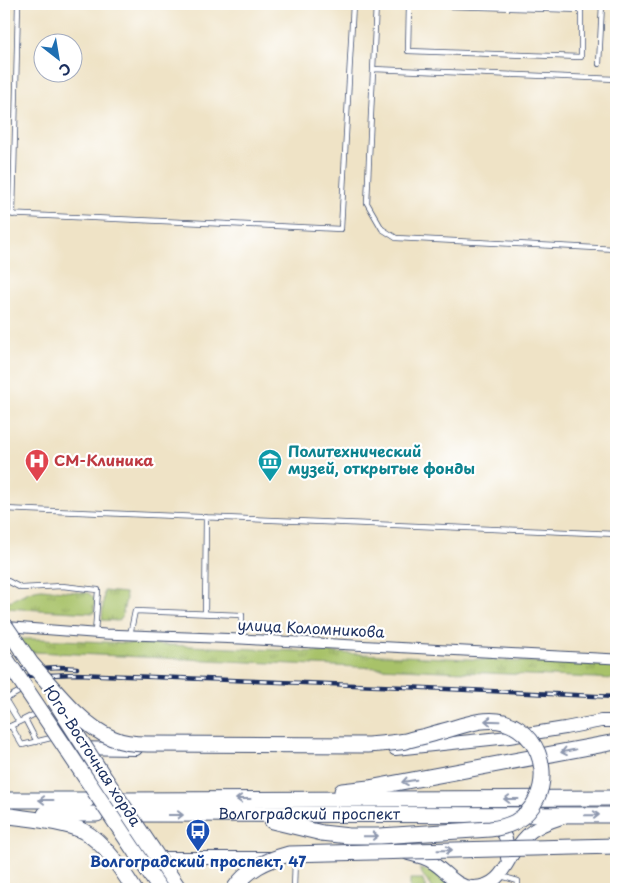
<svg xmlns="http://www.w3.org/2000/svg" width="620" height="893" font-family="'Playpen Sans',sans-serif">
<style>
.grass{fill:url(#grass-tufts);stroke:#627864}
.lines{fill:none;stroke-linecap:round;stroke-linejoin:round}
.service-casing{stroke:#3b4a6e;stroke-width:6}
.minor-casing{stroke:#3b4a6e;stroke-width:11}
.secondary-casing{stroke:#3b4a6e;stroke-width:14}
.primary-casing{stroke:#3b4a6e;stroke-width:17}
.service{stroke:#fff;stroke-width:4.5}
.minor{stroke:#fff;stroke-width:9}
.secondary{stroke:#fff;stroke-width:12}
.primary{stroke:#fff;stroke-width:15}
.rail-casing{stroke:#1b2f5e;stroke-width:4.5}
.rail{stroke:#fff;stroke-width:2.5;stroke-dasharray:8;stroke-linecap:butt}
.primary-bridge-casing{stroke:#3b4a6e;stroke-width:17;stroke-linecap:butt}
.primary-bridge{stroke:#fff;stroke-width:15}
.oneway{stroke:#8d97ae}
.labels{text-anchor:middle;stroke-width:4.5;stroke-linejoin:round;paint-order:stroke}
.culture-label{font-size:15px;font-weight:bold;fill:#0d838f;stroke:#fff;text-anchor:start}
.health-label{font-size:15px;font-weight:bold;fill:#be3a42;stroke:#fff;text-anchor:start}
.street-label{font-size:15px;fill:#1b2f5e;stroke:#fff}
.transit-label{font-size:15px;font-weight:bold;fill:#164399;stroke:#fff}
</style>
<defs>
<pattern id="grass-tufts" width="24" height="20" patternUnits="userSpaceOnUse" patternTransform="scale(1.25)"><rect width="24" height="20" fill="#a8c269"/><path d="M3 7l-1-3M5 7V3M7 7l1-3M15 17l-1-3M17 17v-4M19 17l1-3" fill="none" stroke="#889e5a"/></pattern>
</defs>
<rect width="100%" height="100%" fill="#fff"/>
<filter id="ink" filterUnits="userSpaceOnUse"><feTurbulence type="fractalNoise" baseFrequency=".02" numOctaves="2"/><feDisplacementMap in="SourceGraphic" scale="10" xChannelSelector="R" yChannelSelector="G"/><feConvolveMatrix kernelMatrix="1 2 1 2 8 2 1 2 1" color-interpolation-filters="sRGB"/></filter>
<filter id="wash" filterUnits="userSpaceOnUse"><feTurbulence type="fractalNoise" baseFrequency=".0096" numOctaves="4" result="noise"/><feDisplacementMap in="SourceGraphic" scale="20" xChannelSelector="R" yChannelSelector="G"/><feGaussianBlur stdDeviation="1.12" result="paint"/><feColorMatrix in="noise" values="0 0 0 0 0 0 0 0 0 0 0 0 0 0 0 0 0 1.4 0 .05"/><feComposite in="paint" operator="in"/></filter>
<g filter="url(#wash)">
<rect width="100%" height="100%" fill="#efe3c6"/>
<path class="grass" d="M41,589L88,593C97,598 94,604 94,613L4,608V597L10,601C20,596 30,590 41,589Z
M104,591L125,593L126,598L122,618L118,621L102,620Z
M19,639H41L616,666V679L34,652L26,654Z
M419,869L436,872L454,887V889H432Z
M410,879H422L427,889H410Z"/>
</g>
<g filter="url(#ink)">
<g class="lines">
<defs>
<path id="service" d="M376,4L367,203L382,229L396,238L616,249
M409,5L581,10V57L408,51Z
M599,64L602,4
M373,69L616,79
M4,214L341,229L353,4
M13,215L18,4
M4,225V214
M4,509L616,534
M4,579L21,588L62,586L98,590L95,633
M205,614L206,517
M130,635L135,611L242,615L241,639
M5,699L19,722L39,712
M4,700L24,689
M25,719L37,742
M11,726L22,745L55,737
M4,729L19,722
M501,876L518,881V889
M294,889L295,858"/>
<path id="minor" d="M4,628L13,627L105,634L241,639L616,659"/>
<path id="secondary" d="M68,748L136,749
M395,749L509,737L565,728L601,721H616
M494,823C505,832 510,844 507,858
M408,854C417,856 426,858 433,863C446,871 456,887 472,887C505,888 507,854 526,836C536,826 551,822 564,817
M151,858H273"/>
<g id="primary">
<path d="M342,791L369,788L616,742"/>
<path d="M4,800H87"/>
<path d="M118,800L616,798"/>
<path d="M45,814H97"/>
<path id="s1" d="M127,814L616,815"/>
<path d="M4,815C28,819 62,821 83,831C104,842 122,870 134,889"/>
<path d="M272,821L322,833"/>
</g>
</defs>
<use href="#service" class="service-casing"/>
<use href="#minor" class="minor-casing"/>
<use href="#secondary" class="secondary-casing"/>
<use href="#primary" class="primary-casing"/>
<use href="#service" class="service"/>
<use href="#minor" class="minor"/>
<use href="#secondary" class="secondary"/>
<use href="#primary" class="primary"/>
<defs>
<path id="rail" d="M4,670L60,667L77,668
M4,679L23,676L76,674L404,687L616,697"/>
</defs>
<use href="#rail" class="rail-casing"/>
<use href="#rail" class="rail"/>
<defs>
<path id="primary-bridge" d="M4,624L35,669
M4,656L160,889
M29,661C51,685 81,726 112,738C123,743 135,744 147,744L368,745C381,744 394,743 406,741C416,738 427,736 436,733C458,728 482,716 504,722C549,736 556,798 515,822C507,826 499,828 490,829L380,836H349L322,833
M55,701L104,777L179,889
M234,889C247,869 267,860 289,854L616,846"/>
</defs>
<use href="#primary-bridge" class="primary-bridge-casing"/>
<use href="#primary-bridge" class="primary-bridge"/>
</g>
<defs><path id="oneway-shaft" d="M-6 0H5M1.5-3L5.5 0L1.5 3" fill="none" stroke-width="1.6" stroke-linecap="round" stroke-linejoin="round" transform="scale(1.25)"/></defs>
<g class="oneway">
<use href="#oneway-shaft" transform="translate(492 721) rotate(-178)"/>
<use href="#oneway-shaft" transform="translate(568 751) rotate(169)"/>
<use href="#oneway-shaft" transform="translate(409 781) rotate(170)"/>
<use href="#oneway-shaft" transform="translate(243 799) rotate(180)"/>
<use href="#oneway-shaft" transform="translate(511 799) rotate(180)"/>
<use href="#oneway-shaft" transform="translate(46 800) rotate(-180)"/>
<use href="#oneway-shaft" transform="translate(176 815)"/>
<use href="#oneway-shaft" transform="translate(592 815) rotate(-1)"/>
<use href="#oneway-shaft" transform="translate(371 836) rotate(-1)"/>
<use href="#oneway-shaft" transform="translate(445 850) rotate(-1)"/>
</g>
</g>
<defs>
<symbol id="hospital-pin" viewBox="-11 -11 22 30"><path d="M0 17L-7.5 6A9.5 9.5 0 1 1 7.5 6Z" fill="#e0444e" stroke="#fff"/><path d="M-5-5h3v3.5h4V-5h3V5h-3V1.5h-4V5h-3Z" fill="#fff"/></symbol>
<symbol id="museum-pin" viewBox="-11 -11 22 30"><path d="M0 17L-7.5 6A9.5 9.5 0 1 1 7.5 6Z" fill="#0f9aa8" stroke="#fff"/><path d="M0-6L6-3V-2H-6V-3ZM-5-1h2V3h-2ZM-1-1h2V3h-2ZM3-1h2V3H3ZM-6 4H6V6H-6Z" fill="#fff"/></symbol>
<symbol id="bus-pin" viewBox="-11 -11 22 30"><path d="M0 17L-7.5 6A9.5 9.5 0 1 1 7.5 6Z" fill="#1a4fb4" stroke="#fff"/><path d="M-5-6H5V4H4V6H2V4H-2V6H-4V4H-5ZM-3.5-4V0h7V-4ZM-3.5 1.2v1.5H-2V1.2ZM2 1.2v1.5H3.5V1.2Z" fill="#fff"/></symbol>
</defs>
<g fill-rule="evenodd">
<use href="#hospital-pin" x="23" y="447" width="28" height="38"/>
<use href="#museum-pin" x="256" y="447" width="28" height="38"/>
<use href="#bus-pin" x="184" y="817" width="28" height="38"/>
</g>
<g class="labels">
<g class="culture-label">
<text x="288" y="457">Политехнический<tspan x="288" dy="17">музей, открытые фонды</tspan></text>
</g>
<g class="health-label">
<text x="54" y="466">СМ-Клиника</text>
</g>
<g class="street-label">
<text transform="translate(311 629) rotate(3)" y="5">улица Коломникова</text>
<text transform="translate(92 756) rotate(57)" y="5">Юго-Восточная хорда</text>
<text dy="5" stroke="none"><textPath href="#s1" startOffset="182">Волгоградский проспект</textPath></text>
</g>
<g class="transit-label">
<text x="198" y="867">Волгоградский проспект, 47</text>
</g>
</g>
<rect width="620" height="893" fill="none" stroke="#fff" stroke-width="20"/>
<g transform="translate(58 58) rotate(149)"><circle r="24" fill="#ffffff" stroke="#a4acbf"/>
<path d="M0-4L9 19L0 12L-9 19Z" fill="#1f6fb2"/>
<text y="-8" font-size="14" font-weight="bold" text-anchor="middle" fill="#1b2f5e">С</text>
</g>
</svg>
